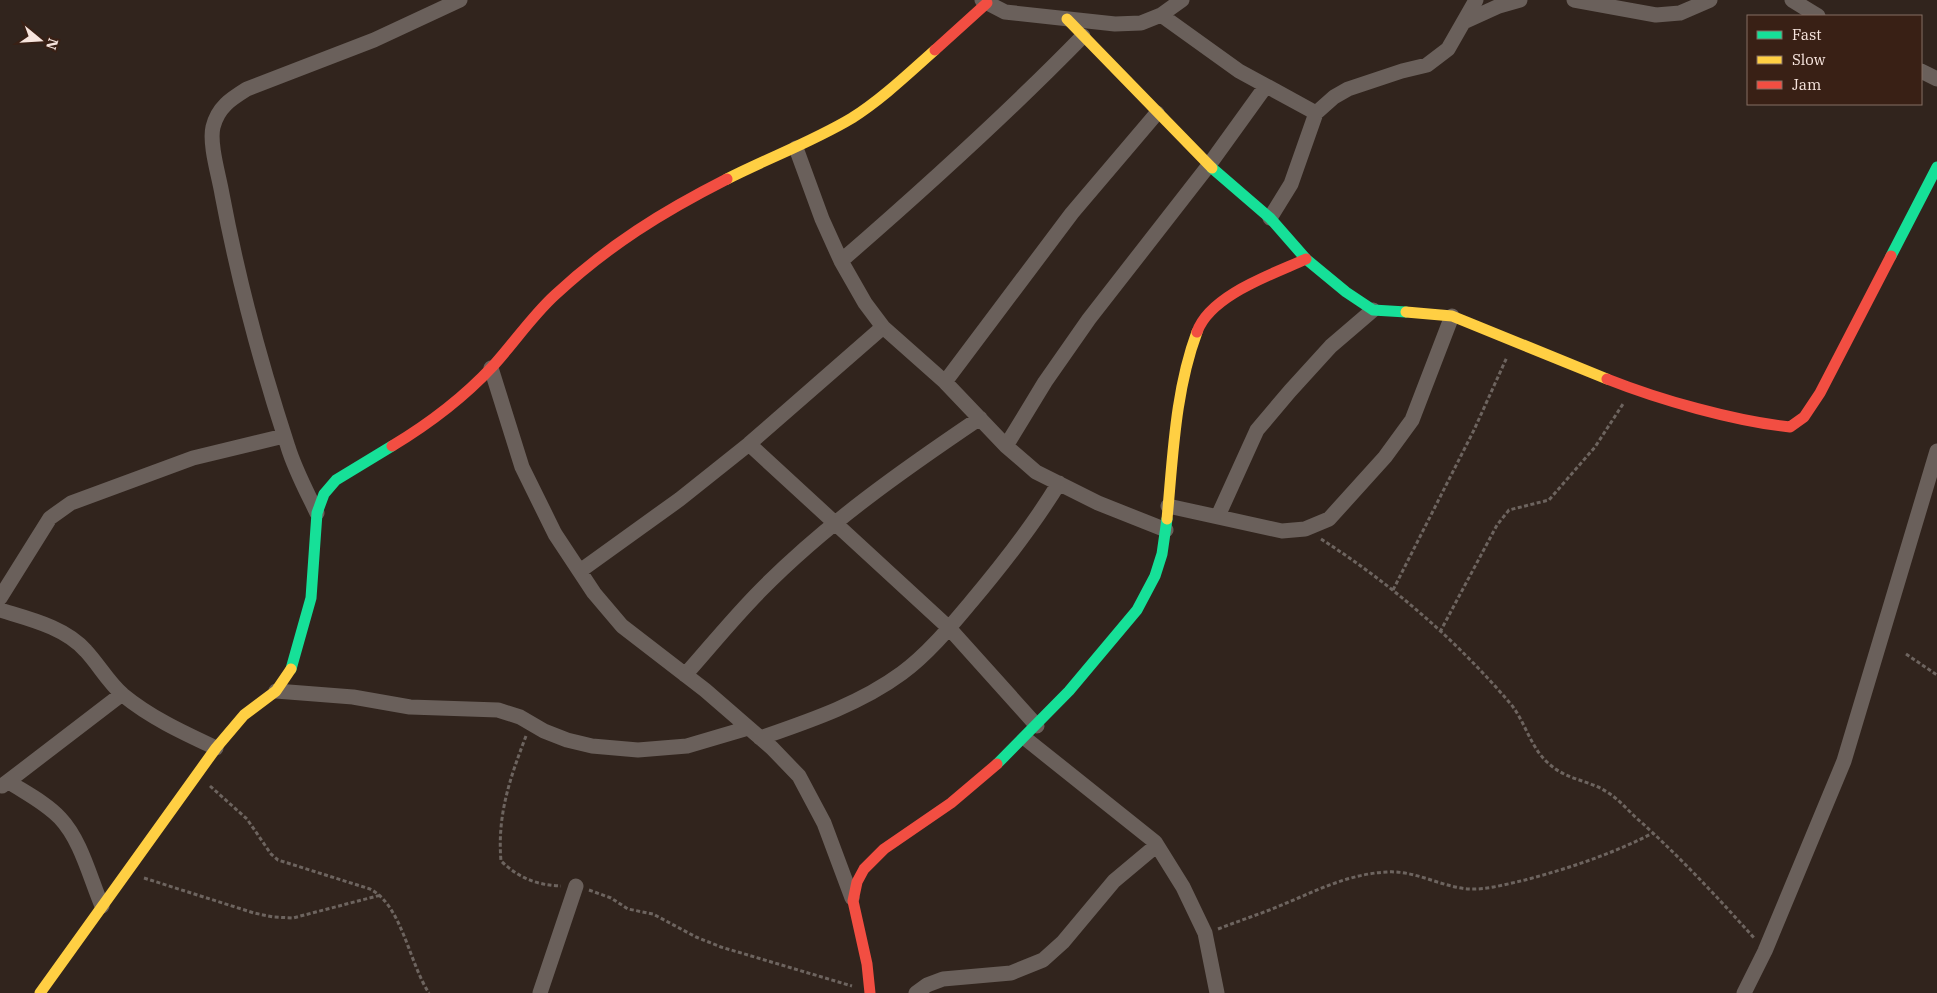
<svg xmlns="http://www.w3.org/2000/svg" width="1937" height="993" font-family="'IBM Plex Serif',serif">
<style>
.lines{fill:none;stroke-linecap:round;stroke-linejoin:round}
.path{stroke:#6d645f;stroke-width:3;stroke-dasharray:4 2.5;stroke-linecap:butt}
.street{stroke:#6a605b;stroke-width:15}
.fast{stroke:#16e098;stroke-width:11}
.slow{stroke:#ffcf43;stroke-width:11}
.jam{stroke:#f24e42;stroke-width:11}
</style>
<rect width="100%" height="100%" fill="#31241d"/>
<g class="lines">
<path class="path" d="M1321,539C1390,583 1455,639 1509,702C1525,720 1529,745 1547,762C1567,781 1587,779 1607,792C1620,800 1630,813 1641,822C1682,859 1719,899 1755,939
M1393,590L1474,430L1507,357
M1440,632L1497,525L1509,510L1549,500L1595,447L1623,404
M1906,654L1937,675
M526,736C510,778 497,815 501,861C519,878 536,885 561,886
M210,786L247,819L271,854L278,860L370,889C402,905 409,963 429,993
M144,878L254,913L273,917L293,918L381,895
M589,890L611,898L628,909L653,914L696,937L721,947L852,986
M1218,929C1236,922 1254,916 1272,909C1310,894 1345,874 1387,872C1415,870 1441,887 1469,889C1487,890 1507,884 1525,880C1570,868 1612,854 1653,833"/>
<path class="street" d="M982,0L1005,12L1115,24L1141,23L1161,15L1182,0
M1574,0L1656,15L1680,13L1710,0
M1792,0L1818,16
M1161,15L1239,71L1316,113
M1466,21L1499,6L1520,0
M1921,71L1937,79
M796,148L822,219L841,261L865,303L883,327L945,382L1006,446L1036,472L1098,503L1166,530
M1270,218L1291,184L1316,113L1334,97L1348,89L1402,71L1427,65L1448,49L1476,0
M841,261C925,188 1006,115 1083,36
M491,368L522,467L555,534L594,593L622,626L705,690L772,748L799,776L824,823L852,898
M945,382L1072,213L1157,113
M749,444L949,628L1037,726
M1006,446L1045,382L1089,319L1209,165L1266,86
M1168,506L1282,531L1305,529L1329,519L1385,457L1412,420L1452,316
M317,513C307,492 295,470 288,447C261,365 238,279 222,194C219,176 209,144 213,127C218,107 231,99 247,89L374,40L460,0
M1218,516L1257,430L1290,391L1331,346L1373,310
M580,571L680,499L749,444L883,327
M0,598L50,518L71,503L193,458L284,436
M0,610C29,619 65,627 86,651C99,665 108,682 123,695C151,718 184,733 216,748
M685,675C710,647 734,617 761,590C826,524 903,470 980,418
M276,691L353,697L410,707L498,710L520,717L544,731L567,740L592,746L638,750L687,746L748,728
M760,738C809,721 860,704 902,673C928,654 950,627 971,602C1003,564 1033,526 1059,483
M1026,739L1155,842L1183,887L1205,933L1217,993
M9,782C26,793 46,803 60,818C81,840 90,878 102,906
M2,786L122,694
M540,993L576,886
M916,993L927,985L943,979L1011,973L1043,960L1063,942L1114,881L1157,845
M1744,993L1765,951L1844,761L1937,451"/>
<path class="fast" d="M1212,168L1270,218L1306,259L1346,292L1373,310L1406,312
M1891,256L1937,167
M291,669L311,598L317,513L324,494L336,480L392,446
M997,764L1069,691L1137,610L1155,576L1162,554L1167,519"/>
<path class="slow" d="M1067,19L1212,168
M727,179C768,158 812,142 852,118C882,99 909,73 935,50
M1406,312L1452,316L1607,379
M1167,519C1173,456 1175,391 1197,332
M40,993L216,748L244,715L276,691L291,669"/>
<path class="jam" d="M935,50L987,3
M1197,332C1210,295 1273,274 1306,259
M1607,379C1660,400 1734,421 1790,427L1804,417L1820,393L1891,256
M392,446C427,425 465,396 493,366C514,343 532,316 555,295C609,245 662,212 727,179
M870,993L867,964L853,901L857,882L864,869L884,849L951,803L997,764"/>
</g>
<rect x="1747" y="15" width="175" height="90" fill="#392015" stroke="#856f65"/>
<rect x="1757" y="31" width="25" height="8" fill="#16e098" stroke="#856f65"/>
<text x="1792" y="40" font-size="15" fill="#f7e5de">Fast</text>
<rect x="1757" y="56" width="25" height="8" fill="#ffcf43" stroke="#856f65"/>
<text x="1792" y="65" font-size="15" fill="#f7e5de">Slow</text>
<rect x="1757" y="81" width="25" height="8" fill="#f24e42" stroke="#856f65"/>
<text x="1792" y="90" font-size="15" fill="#f7e5de">Jam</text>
<g transform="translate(40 40) rotate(108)" stroke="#392015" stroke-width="4" paint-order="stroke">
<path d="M0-4L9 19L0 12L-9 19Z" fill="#f7e5de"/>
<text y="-8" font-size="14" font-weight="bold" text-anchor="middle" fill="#f7e5de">N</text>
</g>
</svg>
